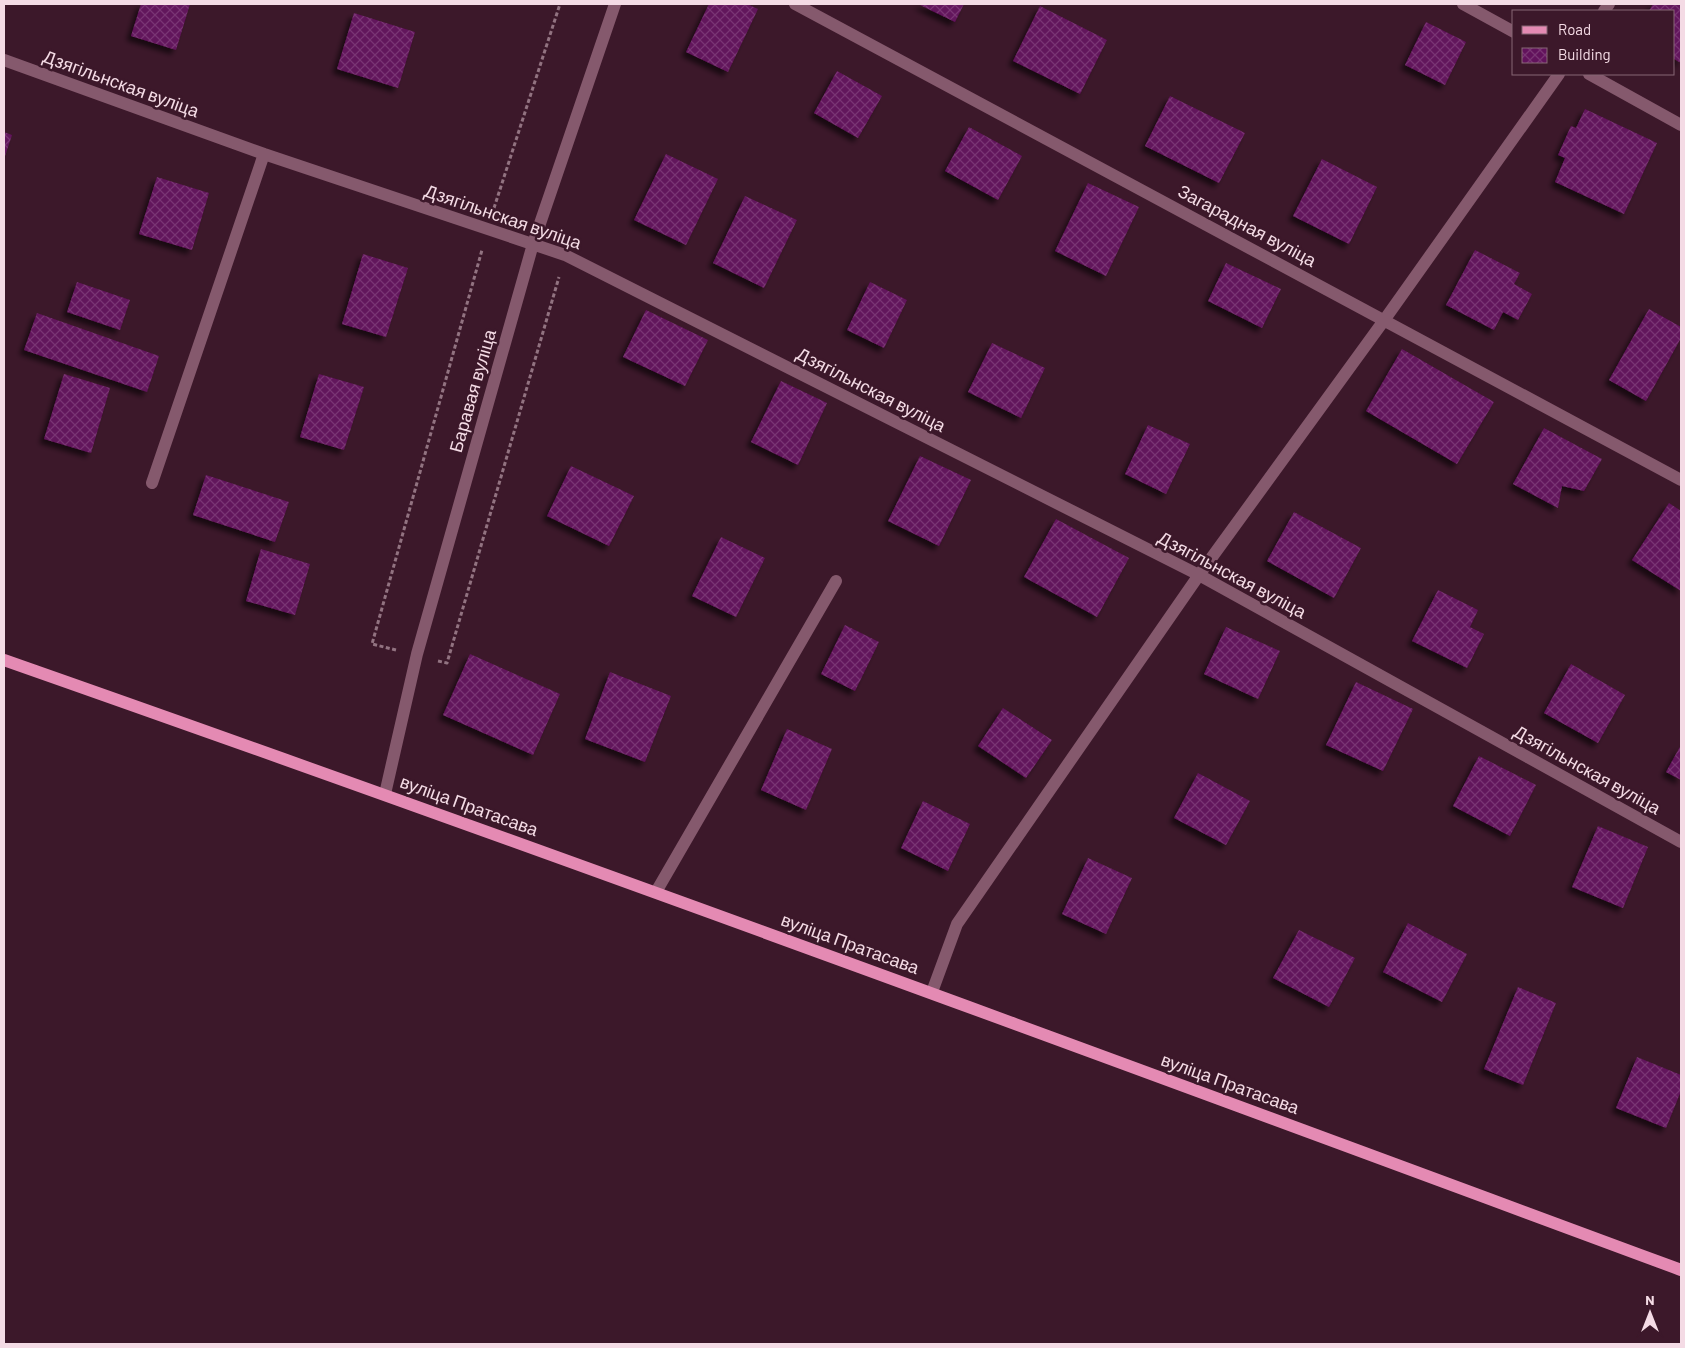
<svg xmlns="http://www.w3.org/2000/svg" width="1685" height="1348" font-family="Barlow,sans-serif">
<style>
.building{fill:url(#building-cross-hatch);filter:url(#shadow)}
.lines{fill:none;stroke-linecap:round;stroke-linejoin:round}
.path{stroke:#927381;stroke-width:3;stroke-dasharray:4 2.5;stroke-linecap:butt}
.minor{stroke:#85596d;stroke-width:12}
.major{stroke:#e48ab3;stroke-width:12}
.labels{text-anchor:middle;stroke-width:5;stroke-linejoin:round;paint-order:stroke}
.street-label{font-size:18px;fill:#f4dbe5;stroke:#3c182a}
</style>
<defs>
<pattern id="building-cross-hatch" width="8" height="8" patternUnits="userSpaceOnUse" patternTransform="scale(1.25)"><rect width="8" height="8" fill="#62125c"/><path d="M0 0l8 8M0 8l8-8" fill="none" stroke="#793473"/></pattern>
<filter id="shadow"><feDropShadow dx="-4.5" dy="4.5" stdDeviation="2.5" flood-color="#0009"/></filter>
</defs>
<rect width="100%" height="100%" fill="#3c182a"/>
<path class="building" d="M141,4H190L176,50L131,36Z
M709,4H747L758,9L728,72L686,52Z
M918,4H964L955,22Z
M1653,4H1681V63L1674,59V11H1649Z
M1040,6L1107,40L1080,94L1013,61Z
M354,13L415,32L398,88L337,69Z
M1426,22L1466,42L1445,85L1405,65Z
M837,71L882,96L858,138L814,113Z
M1170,96L1245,133L1219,183L1145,146Z
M1585,109L1657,143L1624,214L1555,182L1565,158L1558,155L1571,126L1576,128Z
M969,127L1022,156L998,200L945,171Z
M4,132L12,135L4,159Z
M666,154L718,179L686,245L634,220Z
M1322,159L1377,187L1349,244L1293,216Z
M157,177L209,193L192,250L139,234Z
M1088,183L1139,207L1106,276L1055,251Z
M745,196L797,220L764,288L713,263Z
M1475,250L1520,273L1514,284L1532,294L1518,320L1503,312L1494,330L1446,305Z
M363,254L408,268L386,337L342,324Z
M1226,263L1281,289L1262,328L1208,301Z
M77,282L130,300L120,330L67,312Z
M870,282L907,300L884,348L847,330Z
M1649,309L1681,327V338L1646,401L1609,380Z
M646,310L708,340L685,386L623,357Z
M37,313L159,356L147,392L24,350Z
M992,343L1045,368L1021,418L968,392Z
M1402,349L1494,402L1457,464L1366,411Z
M64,374L110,388L91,453L44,439Z
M319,374L364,387L344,450L300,437Z
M781,381L827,403L798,465L751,442Z
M1148,425L1190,444L1166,494L1125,474Z
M1544,428L1602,459L1584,491L1562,486L1558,508L1513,484Z
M920,456L971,480L939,546L888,521Z
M571,466L634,496L609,546L547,516Z
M206,475L289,502L275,542L193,515Z
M1669,503L1681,511V591L1632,560Z
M1294,512L1361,548L1334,598L1267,561Z
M1056,519L1129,558L1097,617L1024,577Z
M721,537L765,558L736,617L692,596Z
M261,549L310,564L295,615L246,601Z
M1438,590L1478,610L1470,627L1484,634L1467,668L1412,641Z
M845,625L879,642L855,691L821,674Z
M1226,627L1280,651L1258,699L1204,674Z
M470,654L560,694L533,755L443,715Z
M1571,664L1625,695L1598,743L1544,713Z
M610,672L671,696L645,762L585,739Z
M1356,682L1413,709L1383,771L1326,745Z
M1003,708L1052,740L1026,778L978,746Z
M787,729L832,749L806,810L761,790Z
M1681,745V780L1666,772Z
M1479,756L1536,785L1510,836L1453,806Z
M1198,773L1250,801L1226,845L1174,818Z
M923,801L970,824L948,871L901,848Z
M1598,826L1648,847L1623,908L1572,887Z
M1088,858L1132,878L1106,934L1062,914Z
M1408,923L1467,954L1442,1002L1383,972Z
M1299,930L1355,958L1329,1007L1273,978Z
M1518,987L1556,1003L1523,1085L1484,1069Z
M1637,1057L1681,1075V1091L1666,1128L1616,1108Z"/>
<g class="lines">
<path class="path" d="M494,208L560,4
M396,650L372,644L482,250
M438,661L447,663L559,277"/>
<path class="minor" d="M795,4L1681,480
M1463,4L1514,32
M1604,11L1609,4
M4,60L264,154L565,255L1199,575L1681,842
M1589,74L1681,125
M152,483L264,154
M385,794L417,654L533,244L615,4
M656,892L836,581
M932,992L957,924L1199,575L1385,319L1559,74"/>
<path class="major" d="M4,660C565,857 1123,1063 1681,1270"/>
</g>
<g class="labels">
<g class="street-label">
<text transform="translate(121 84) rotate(20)" y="6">Дзягільнская вуліца</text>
<text transform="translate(503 217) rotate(19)" y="6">Дзягільнская вуліца</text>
<text transform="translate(1247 226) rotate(28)" y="6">Загарадная вуліца</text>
<text transform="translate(871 390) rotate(27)" y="6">Дзягільнская вуліца</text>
<text transform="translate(473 391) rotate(-74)" y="6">Баравая вуліца</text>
<text transform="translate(1232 575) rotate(28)" y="6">Дзягільнская вуліца</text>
<text transform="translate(1587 770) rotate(29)" y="6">Дзягільнская вуліца</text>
<text transform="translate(469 806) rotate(20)" y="6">вуліца Пратасава</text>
<text transform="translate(850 944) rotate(20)" y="6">вуліца Пратасава</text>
<text transform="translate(1230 1084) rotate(20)" y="6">вуліца Пратасава</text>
</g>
</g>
<rect width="1685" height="1348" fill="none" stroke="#f4dbe5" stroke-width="10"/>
<rect x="1512" y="10" width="162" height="65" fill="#3c182a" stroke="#866675"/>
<rect x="1522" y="26" width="25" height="8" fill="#e48ab3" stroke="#866675"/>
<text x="1558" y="35" font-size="15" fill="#f4dbe5">Road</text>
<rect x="1522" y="48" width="25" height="15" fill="url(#building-cross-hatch)" stroke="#866675"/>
<text x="1558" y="60" font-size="15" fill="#f4dbe5">Building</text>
<g transform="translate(1650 1313)" stroke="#3c182a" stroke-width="4" paint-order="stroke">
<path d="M0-4L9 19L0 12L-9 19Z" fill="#f4dbe5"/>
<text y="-8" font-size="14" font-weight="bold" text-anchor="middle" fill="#f4dbe5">N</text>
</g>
</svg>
